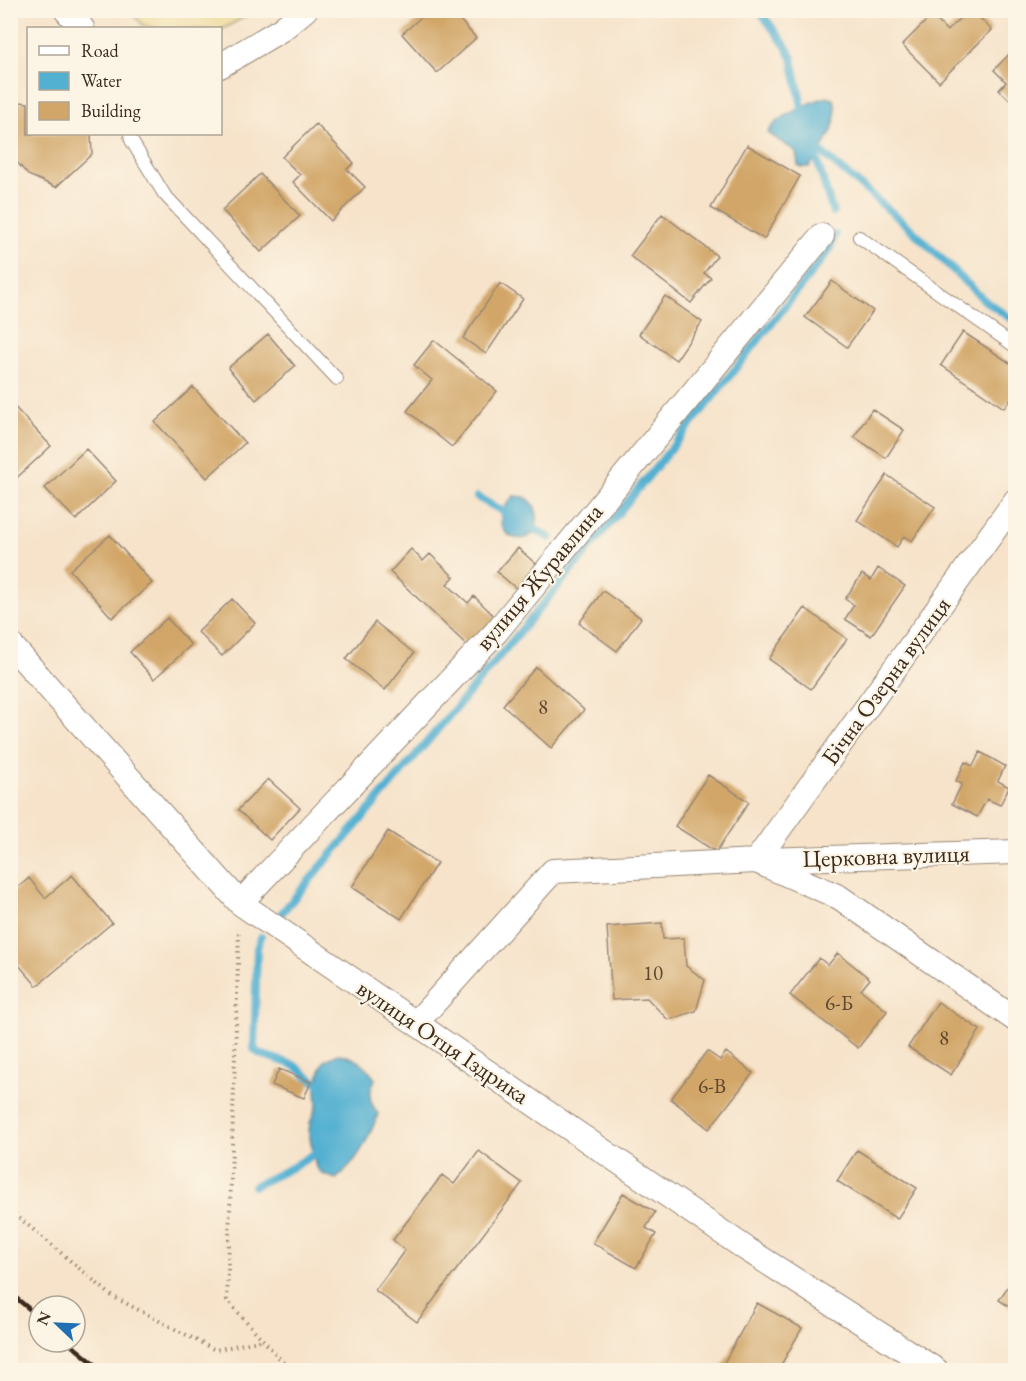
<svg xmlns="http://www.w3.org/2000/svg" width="1026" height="1381" font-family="'EB Garamond',serif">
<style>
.sand{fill:#eeda9e;stroke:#94825e;stroke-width:1.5}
.water{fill:#52b0d1;stroke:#466d78;stroke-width:1.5}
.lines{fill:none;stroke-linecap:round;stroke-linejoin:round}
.stream{stroke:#52b0d1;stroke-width:8}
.building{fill:#d1a668}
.service-casing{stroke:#988674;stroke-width:14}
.minor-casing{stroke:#988674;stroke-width:26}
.path{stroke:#988674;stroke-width:4;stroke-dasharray:1.5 4.5;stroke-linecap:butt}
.service{stroke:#fff;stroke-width:12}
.minor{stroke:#fff;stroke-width:24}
.rail{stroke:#3b2a1e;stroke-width:4.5}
.labels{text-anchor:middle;stroke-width:4.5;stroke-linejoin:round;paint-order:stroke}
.number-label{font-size:21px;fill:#604930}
.street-label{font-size:24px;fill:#3b2a1e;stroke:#fcf5e5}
</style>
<rect width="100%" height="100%" fill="#fcf5e5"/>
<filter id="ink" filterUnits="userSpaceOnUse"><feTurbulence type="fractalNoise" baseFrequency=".0167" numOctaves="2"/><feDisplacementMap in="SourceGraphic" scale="12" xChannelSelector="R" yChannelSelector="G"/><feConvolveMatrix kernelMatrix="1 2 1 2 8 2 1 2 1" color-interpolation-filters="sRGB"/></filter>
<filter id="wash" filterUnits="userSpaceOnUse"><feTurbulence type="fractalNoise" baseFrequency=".008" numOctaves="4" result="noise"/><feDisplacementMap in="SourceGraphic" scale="24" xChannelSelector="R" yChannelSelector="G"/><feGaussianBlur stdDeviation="1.35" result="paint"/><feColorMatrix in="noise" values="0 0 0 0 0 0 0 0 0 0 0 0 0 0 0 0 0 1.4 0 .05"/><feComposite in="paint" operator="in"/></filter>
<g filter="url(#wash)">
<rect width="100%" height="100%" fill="#f6e3ca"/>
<path class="sand" d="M130,11H255L221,30L156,28L143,25Z"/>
<path class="water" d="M828,97L834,100C841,125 823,148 809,167H801L798,165C796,150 797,152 786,145C780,142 774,136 768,133C774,118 812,101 828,97Z
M514,496C517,497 521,496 524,497C540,502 543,534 525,538C511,541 499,530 501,516C502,508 509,502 514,496Z
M338,1054C356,1056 365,1065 375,1079C368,1095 368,1099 378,1114C369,1139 357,1163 336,1179L323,1174L316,1167L309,1133L310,1123L317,1105L316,1089L320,1071L324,1061Z"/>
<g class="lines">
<path class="stream" d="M759,10L785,45L792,58L804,117
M813,145L911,229L984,300L1016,322
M813,147L833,213
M477,497L511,516
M524,523L550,538
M279,916C466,697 653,477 829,250L835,235
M261,937L257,948L254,1049L260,1054L294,1065L325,1090
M254,1186L293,1167L322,1149"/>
</g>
<g id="blocks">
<path class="building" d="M429,10H451L476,38L437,73L402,34Z
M968,10H972L992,30L939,82L902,45L932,15L947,31Z
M1016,47V106L999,90L1006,82L994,70Z
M19,102L28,103V134H91L92,154L56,187L28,175L10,154V135Z
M316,124L354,163L347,169L365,187L331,221L293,182L300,175L282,157Z
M747,145L800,176L764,239L711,208Z
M260,174L300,216L261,252L222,210Z
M662,214L717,256L704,273L711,278L691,303L630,256Z
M832,281L873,311L847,347L805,317Z
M500,283L523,299L486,354L463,338Z
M665,296L702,322L676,360L639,334Z
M963,332L1016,367V392L1004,408L941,365Z
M268,334L295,366L256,400L228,368Z
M434,340L497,391L452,447L407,411L432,380L414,365Z
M193,387L245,443L207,478L155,422Z
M10,402L51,446L10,484Z
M872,409L904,430L886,458L854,437Z
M86,449L116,481L76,520L45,488Z
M887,475L935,507L912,541L904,536L897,547L857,520Z
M110,535L152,583L112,618L70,570Z
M518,548L537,565L517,589L497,572Z
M411,549L423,561L430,554L454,577L447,584L468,603L474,596L500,622L473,651L390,572Z
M878,568L905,586L871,636L845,619L854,605L845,599L862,574L871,580Z
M603,591L641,618L617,651L579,623Z
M232,599L255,623L222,656L198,632Z
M805,608L847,639L811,689L769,659Z
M167,618L191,645L154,679L130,652Z
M375,622L414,653L385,690L346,659Z
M536,667L584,710L551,748L503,705Z
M980,752L1005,766L998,781L1009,787L1000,805L987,799L977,817L952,804L962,784L956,781L965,762L973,766Z
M708,775L749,802L716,852L675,826Z
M268,779L300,808L270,840L238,810Z
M388,831L437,863L401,919L352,887Z
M72,875L112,923L37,986L10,955V894L29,878L45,898Z
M662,923L663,939L684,938L686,966L705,980L696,1011L668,1020L647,998L612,1000L607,927Z
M838,953L870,979L861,990L887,1011L858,1048L790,995L819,958L828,965Z
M938,1002L980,1030L951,1075L908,1047Z
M707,1051L720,1060L726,1052L753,1073L709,1129L671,1099Z
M279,1069L311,1082L304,1098L272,1085Z
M857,1150L917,1188L897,1219L837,1181Z
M479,1151L522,1183L417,1322L375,1290L405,1250L393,1240L442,1175L454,1184Z
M623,1193L655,1212L646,1228L656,1234L636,1268L593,1243Z
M1016,1274V1319L1011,1317L1015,1310L999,1300Z
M757,1303L802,1328L778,1370H720Z"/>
</g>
</g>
<g filter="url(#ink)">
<use href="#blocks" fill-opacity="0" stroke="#988674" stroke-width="1.5"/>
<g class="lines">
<defs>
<path id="service" d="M130,134L131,140L164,194L337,379
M859,237L1016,347"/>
<path id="minor" d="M66,10L82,28
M220,66L282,29L305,10
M10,644L240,903L748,1250L936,1370
M765,860L1016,852
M756,861L1016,500
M240,903L496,632L822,236
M416,1023L553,871L756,861L839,897L1016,1020"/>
</defs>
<use href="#service" class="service-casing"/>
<use href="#minor" class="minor-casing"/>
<path class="path" d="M239,933L227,1300L290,1370
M10,1210L112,1296L215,1350L263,1340"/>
<use href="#service" class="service"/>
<use href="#minor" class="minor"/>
<path class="rail" d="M10,1293L39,1317
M68,1342L102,1370"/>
</g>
</g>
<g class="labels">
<g class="number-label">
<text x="543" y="714">8</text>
<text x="653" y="980">10</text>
<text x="839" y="1010">6-Б</text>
<text x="944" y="1045">8</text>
<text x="712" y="1093">6-В</text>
</g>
<g class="street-label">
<text transform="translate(539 577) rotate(-50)" y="8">вулиця Журавлина</text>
<text transform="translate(886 681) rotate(-54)" y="8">Бічна Озерна вулиця</text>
<text transform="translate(886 856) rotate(-2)" y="8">Церковна вулиця</text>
<text transform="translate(443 1042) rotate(34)" y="8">вулиця Отця Іздрика</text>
</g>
</g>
<rect width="1026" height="1381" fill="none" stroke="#fcf5e5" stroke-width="36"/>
<rect x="27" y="27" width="195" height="108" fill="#fcf5e5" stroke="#afa495" stroke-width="1.5"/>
<rect x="39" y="46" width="30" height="9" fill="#ffffff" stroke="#afa495" stroke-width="1.5"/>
<text x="81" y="57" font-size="18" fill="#3b2a1e">Road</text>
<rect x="39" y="72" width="30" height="18" fill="#52b0d1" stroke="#afa495" stroke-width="1.5"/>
<text x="81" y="87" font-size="18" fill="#3b2a1e">Water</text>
<rect x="39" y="102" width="30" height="18" fill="#d1a668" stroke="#afa495" stroke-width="1.5"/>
<text x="81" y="117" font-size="18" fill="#3b2a1e">Building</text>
<g transform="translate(57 1324) rotate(293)"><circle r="28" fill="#fcf5e5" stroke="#afa495" stroke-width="1.5"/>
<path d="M0-4.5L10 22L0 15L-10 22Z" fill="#1f6fb2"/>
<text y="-9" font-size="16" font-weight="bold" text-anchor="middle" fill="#3b2a1e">N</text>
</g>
</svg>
